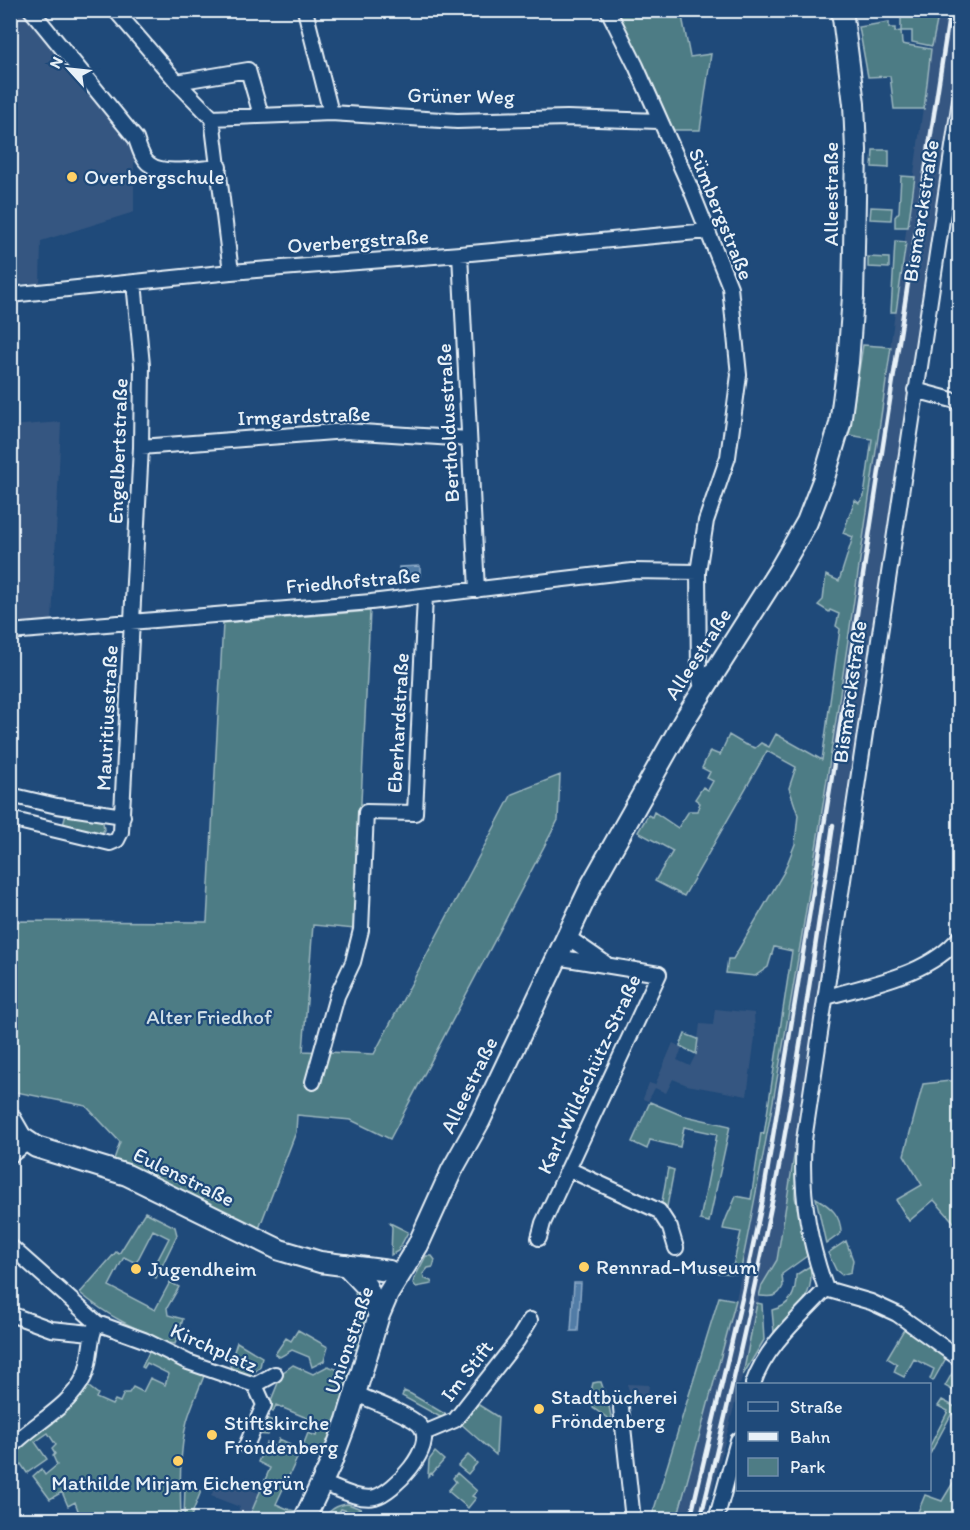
<svg xmlns="http://www.w3.org/2000/svg" width="970" height="1530" font-family="Itim,sans-serif">
<style>
.built{fill:#365781}
.green{fill:#4e7c85;stroke:#9bb6be;stroke-width:1.5}
.water{fill:#517ba6;stroke:#8daac7;stroke-width:1.5}
.lines{fill:none;stroke-linecap:round;stroke-linejoin:round}
.minor-casing{stroke:#e8f1f8;stroke-width:18}
.secondary-casing{stroke:#e8f1f8;stroke-width:24}
.minor{stroke:#1f4a7a;stroke-width:14}
.secondary{stroke:#1f4a7a;stroke-width:20}
.rail{stroke:#e8f1f8;stroke-width:4.5}
.poi-dot{fill:#ffd166;stroke:#1f4a7a;stroke-width:2}
.labels{text-anchor:middle;stroke-width:4.5;stroke-linejoin:round;paint-order:stroke}
.street-label{font-size:21px;fill:#e8f1f8;stroke:#1f4a7a}
.poi-label{font-size:21px;fill:#e8f1f8;stroke:#1f4a7a;text-anchor:start}
.park-label{font-size:21px;fill:#d1dfe7;stroke:#1f4a7a}
</style>
<rect width="100%" height="100%" fill="#1f4a7a"/>
<filter id="ink" filterUnits="userSpaceOnUse"><feTurbulence type="fractalNoise" baseFrequency=".0167" numOctaves="2"/><feDisplacementMap in="SourceGraphic" scale="12" xChannelSelector="R" yChannelSelector="G"/><feConvolveMatrix kernelMatrix="1 2 1 2 8 2 1 2 1" color-interpolation-filters="sRGB"/></filter>
<g filter="url(#ink)">
<path class="built" d="M11,11H26L134,142V212L41,241L40,283L11,284Z
M939,11H959V48L796,1144L777,1260L762,1285L743,1375L740,1384H738L737,1395L705,1519L678,1520L736,1300L768,1135L798,958L872,481L931,49Z
M61,422L52,622H11V426Z
M715,1009L754,1013L755,1037L747,1096L687,1085L673,1079L666,1093L655,1088L648,1101L643,1099L649,1083L655,1085L673,1043L682,1048L677,1060L690,1066L696,1054L700,1024L713,1025Z
M627,1384L649,1385L647,1404L633,1403Z
M219,1478L259,1493L248,1519H235L240,1507L211,1496Z"/>
<path class="green" d="M615,11H681L690,57L711,54L700,130H671Z
M901,11H939L932,46L912,42V31H901L902,44L931,49L924,109H894L890,76L868,77L859,27L889,22V28H895V32L901,31Z
M873,150H889V168L872,167Z
M901,176L915,177L908,227H895V217L899,212Z
M871,207L892,208L891,220L870,219Z
M895,241L906,242L896,312H891Z
M868,257L889,258V268L868,267Z
M863,345L891,347C846,657 802,967 740,1274L700,1272L701,1265L733,1266L741,1232L723,1229C725,1217 732,1208 736,1196L751,1199L761,1133L764,1134L792,951L774,947L768,967L755,976L726,973L728,959H733L784,872L795,844L798,815L789,788L796,767L767,751L684,896L655,881L673,851L638,832L648,815L652,817L654,812L678,828L689,811H697L700,803L695,799L703,787L708,790L713,781L707,778L710,772L702,768L710,751L720,755L729,735L744,744L755,748L761,743L769,747L776,734L822,760L840,629L836,626L839,614L830,610L829,612L818,605L823,600L826,575L839,581L853,537L843,533L855,500L859,503L864,496L872,439L849,435Z
M370,611L355,929L313,925L303,1051L374,1054L512,794L560,775L558,820L390,1139L351,1120L297,1115L296,1132L255,1239L111,1168L120,1142L86,1106L11,1091L10,921L207,922L223,623Z
M66,814L99,819L103,822L104,830L99,836L62,829Z
M685,1034L698,1039L696,1054L680,1046Z
M959,1080V1228L934,1200L909,1221L896,1200L922,1185L904,1155L923,1084Z
M650,1102L681,1115L730,1126L709,1222L700,1220L717,1134L684,1127L680,1147L650,1140L647,1149L632,1142Z
M796,1144L795,1197L807,1256L782,1274L783,1286C778,1298 771,1297 759,1296L762,1285L777,1260Z
M668,1168L674,1170L666,1212L661,1207Z
M816,1198C831,1207 841,1215 841,1233L826,1244Z
M145,1212L175,1227L177,1235L156,1278L150,1275L169,1238L153,1230L136,1263L124,1257L109,1286L155,1310L170,1282L179,1287L167,1308L168,1315L183,1319L175,1344L169,1343C134,1328 110,1318 80,1293L116,1252L119,1254Z
M390,1223L408,1232L398,1251L391,1255L392,1227Z
M846,1241L853,1260L851,1272L842,1275L836,1270L828,1253Z
M426,1256H432L435,1260L433,1267L428,1268L423,1274L425,1279L431,1281L432,1284L416,1287L413,1283L414,1279Z
M810,1266C816,1298 794,1311 774,1332L772,1310C791,1306 796,1293 796,1275Z
M363,1283L371,1295L368,1352L354,1349C360,1329 361,1313 355,1293Z
M719,1297L736,1300L677,1519H651Z
M757,1303L762,1304L764,1340L743,1375Z
M909,1321L950,1351L933,1381L930,1379L934,1369L914,1359L904,1377L894,1372L897,1364L887,1358Z
M298,1330L328,1347L324,1361L312,1367L309,1357L292,1350L280,1357L275,1354L286,1338L291,1341Z
M237,1342L262,1357L260,1367L250,1376L231,1369L230,1364Z
M151,1348L207,1368C201,1385 192,1403 187,1421C179,1452 180,1487 181,1519H85L79,1513L75,1502L68,1506L62,1492L50,1499L33,1476L41,1469L45,1475L57,1465L53,1456L55,1454L52,1449L56,1445L48,1433L35,1442L47,1459L27,1473L21,1464L16,1468L11,1461V1448L81,1381L98,1394L96,1398L112,1405L115,1400L120,1402L124,1393H129L133,1387L143,1392L150,1378L165,1385L169,1374L147,1363L144,1368L142,1367Z
M959,1361V1394L945,1386Z
M293,1365L313,1374L328,1366L360,1378L331,1463L301,1451L308,1433L316,1436L321,1424L276,1405L273,1412L268,1408L282,1373Z
M598,1382H601L609,1406L612,1421L593,1408L592,1387L593,1383Z
M404,1391L411,1394L450,1417L442,1418L402,1396Z
M942,1400L959,1409V1417L952,1413L930,1454V1446L948,1411L938,1406Z
M474,1402L498,1417L496,1455L459,1422Z
M263,1417L273,1421L268,1435L256,1434Z
M279,1439L290,1444L288,1449L299,1454L276,1504L290,1510L307,1513L304,1519L248,1520L270,1468L258,1462L266,1443L276,1447Z
M435,1452L444,1460L432,1474L431,1473L428,1476L429,1460Z
M468,1455L477,1463L468,1474L458,1466Z
M457,1473L477,1491L472,1496L476,1498L468,1508L448,1491L456,1482L453,1478Z
M959,1473V1519H915L925,1495L942,1501Z
M185,1485L201,1491L190,1519H184Z
M348,1504L361,1509L360,1515L341,1509L335,1519H323C330,1510 336,1505 348,1504Z"/>
<path class="water" d="M420,566V576L399,577V567Z
M574,1283H581L578,1331H571Z"/>
<g class="lines">
<defs>
<path id="minor" d="M31,10L136,139C139,147 142,159 149,164C164,176 200,168 219,167
M115,10L177,82L212,118L231,272
M305,10L331,113
M608,10L636,66L690,187L730,287L739,375L728,457L706,521L698,572L699,675L703,693
M177,82L248,70L261,115
M212,118L331,113L457,121L567,118L659,121
M460,254L477,590
M10,295L231,272L460,254L708,231
M915,390L960,402
M141,447L346,431L469,439
M10,632L371,602L632,571L698,572
M10,795L57,806L123,816
M10,819L110,843L117,840L121,832L141,447L142,365L134,282
M566,936L605,963
M827,997C871,984 929,975 960,937
M313,1082L337,996L353,962L361,930L366,812L415,813L425,596
M10,1156L28,1142
M568,1169L659,1211L670,1228L676,1248
M539,1238L543,1223L659,974L556,957
M10,1246L97,1323C88,1340 92,1360 84,1377C69,1408 32,1424 10,1448
M826,1289C808,1240 800,1192 804,1140L960,100
M826,1289L871,1302L897,1314L960,1359
M10,1314L51,1329L91,1333
M97,1323L144,1340L188,1362L255,1385L264,1405L246,1446
M753,1384C765,1347 799,1318 826,1289
M255,1385L275,1374
M621,1408L633,1520
M424,1433L455,1420L517,1341L530,1320
M322,1483C336,1488 359,1501 375,1497C394,1492 436,1447 421,1427C414,1416 370,1400 356,1394
M716,1520L738,1440"/>
<path id="secondary" d="M10,1118L21,1137L36,1147L127,1175L280,1250L320,1262L389,1271L399,1276
M346,1265L367,1287L379,1315
M304,1520L331,1463L347,1420L379,1315L388,1294L418,1245L452,1170L480,1120L592,884L685,719L780,569L807,522L824,478L840,424L848,363L853,297L856,150L854,104L842,10"/>
</defs>
<use href="#minor" class="minor-casing"/>
<use href="#secondary" class="secondary-casing"/>
<use href="#minor" class="minor"/>
<use href="#secondary" class="secondary"/>
<path class="rail" d="M690,1520L742,1298L762,1203L833,770L950,10
M700,1520C727,1411 752,1302 774,1192C798,1070 815,947 833,825"/>
</g>
</g>
<g class="poi-dot">
<circle cx="72" cy="177" r="6"/>
<circle cx="584" cy="1267" r="6"/>
<circle cx="136" cy="1269" r="6"/>
<circle cx="539" cy="1409" r="6"/>
<circle cx="212" cy="1435" r="6"/>
<circle cx="178" cy="1461" r="6"/>
</g>
<g class="labels">
<g class="street-label">
<text transform="translate(461 96) rotate(1)" y="7">Grüner Weg</text>
<text transform="translate(831 194) rotate(-90)" y="7">Alleestraße</text>
<text transform="translate(921 211) rotate(-81)" y="7">Bismarckstraße</text>
<text transform="translate(721 214) rotate(68)" y="7">Sümbergstraße</text>
<text transform="translate(358 241) rotate(-4)" y="7">Overbergstraße</text>
<text transform="translate(304 416) rotate(-2)" y="7">Irmgardstraße</text>
<text transform="translate(448 423) rotate(-93)" y="7">Bertholdusstraße</text>
<text transform="translate(118 451) rotate(-88)" y="7">Engelbertstraße</text>
<text transform="translate(353 581) rotate(-5)" y="7">Friedhofstraße</text>
<text transform="translate(698 654) rotate(-57)" y="7">Alleestraße</text>
<text transform="translate(850 692) rotate(-82)" y="7">Bismarckstraße</text>
<text transform="translate(107 718) rotate(-87)" y="7">Mauritiusstraße</text>
<text transform="translate(398 723) rotate(-87)" y="7">Eberhardstraße</text>
<text transform="translate(589 1074) rotate(-65)" y="7">Karl-Wildschütz-Straße</text>
<text transform="translate(469 1085) rotate(-64)" y="7">Alleestraße</text>
<text transform="translate(184 1177) rotate(26)" y="7">Eulenstraße</text>
<text transform="translate(349 1340) rotate(-71)" y="7">Unionstraße</text>
<text transform="translate(214 1348) rotate(24)" y="7">Kirchplatz</text>
<text transform="translate(467 1371) rotate(-52)" y="7">Im Stift</text>
</g>
<g class="poi-label">
<text x="84" y="184">Overbergschule</text>
<text x="596" y="1274">Rennrad-Museum</text>
<text x="148" y="1276">Jugendheim</text>
<text x="551" y="1404">Stadtbücherei<tspan x="551" dy="24">Fröndenberg</tspan></text>
<text x="224" y="1430">Stiftskirche<tspan x="224" dy="24">Fröndenberg</tspan></text>
<text x="178" y="1490" text-anchor="middle">Mathilde Mirjam Eichengrün</text>
</g>
<g class="park-label">
<text x="209" y="1024">Alter Friedhof</text>
</g>
</g>
<rect width="970" height="1530" fill="none" stroke="#1f4a7a" stroke-width="36"/>
<rect x="18" y="18" width="934" height="1494" fill="none" stroke="#e8f1f8" stroke-width="2" filter="url(#ink)"/>
<rect x="736" y="1383" width="195" height="108" fill="#1f4a7a" stroke="#6f8dac" stroke-width="1.5"/>
<rect x="748" y="1402" width="30" height="9" fill="#1f4a7a" stroke="#6f8dac" stroke-width="1.5"/>
<text x="790" y="1413" font-size="18" fill="#e8f1f8">Straße</text>
<rect x="748" y="1432" width="30" height="9" fill="#e8f1f8" stroke="#6f8dac" stroke-width="1.5"/>
<text x="790" y="1443" font-size="18" fill="#e8f1f8">Bahn</text>
<rect x="748" y="1458" width="30" height="18" fill="#4e7c85" stroke="#6f8dac" stroke-width="1.5"/>
<text x="790" y="1473" font-size="18" fill="#e8f1f8">Park</text>
<g transform="translate(69 69) rotate(297)" stroke="#1f4a7a" stroke-width="4.5" paint-order="stroke">
<path d="M0-4.5L10 22L0 15L-10 22Z" fill="#e8f1f8"/>
<text y="-9" font-size="16" font-weight="bold" text-anchor="middle" fill="#e8f1f8">N</text>
</g>
</svg>
